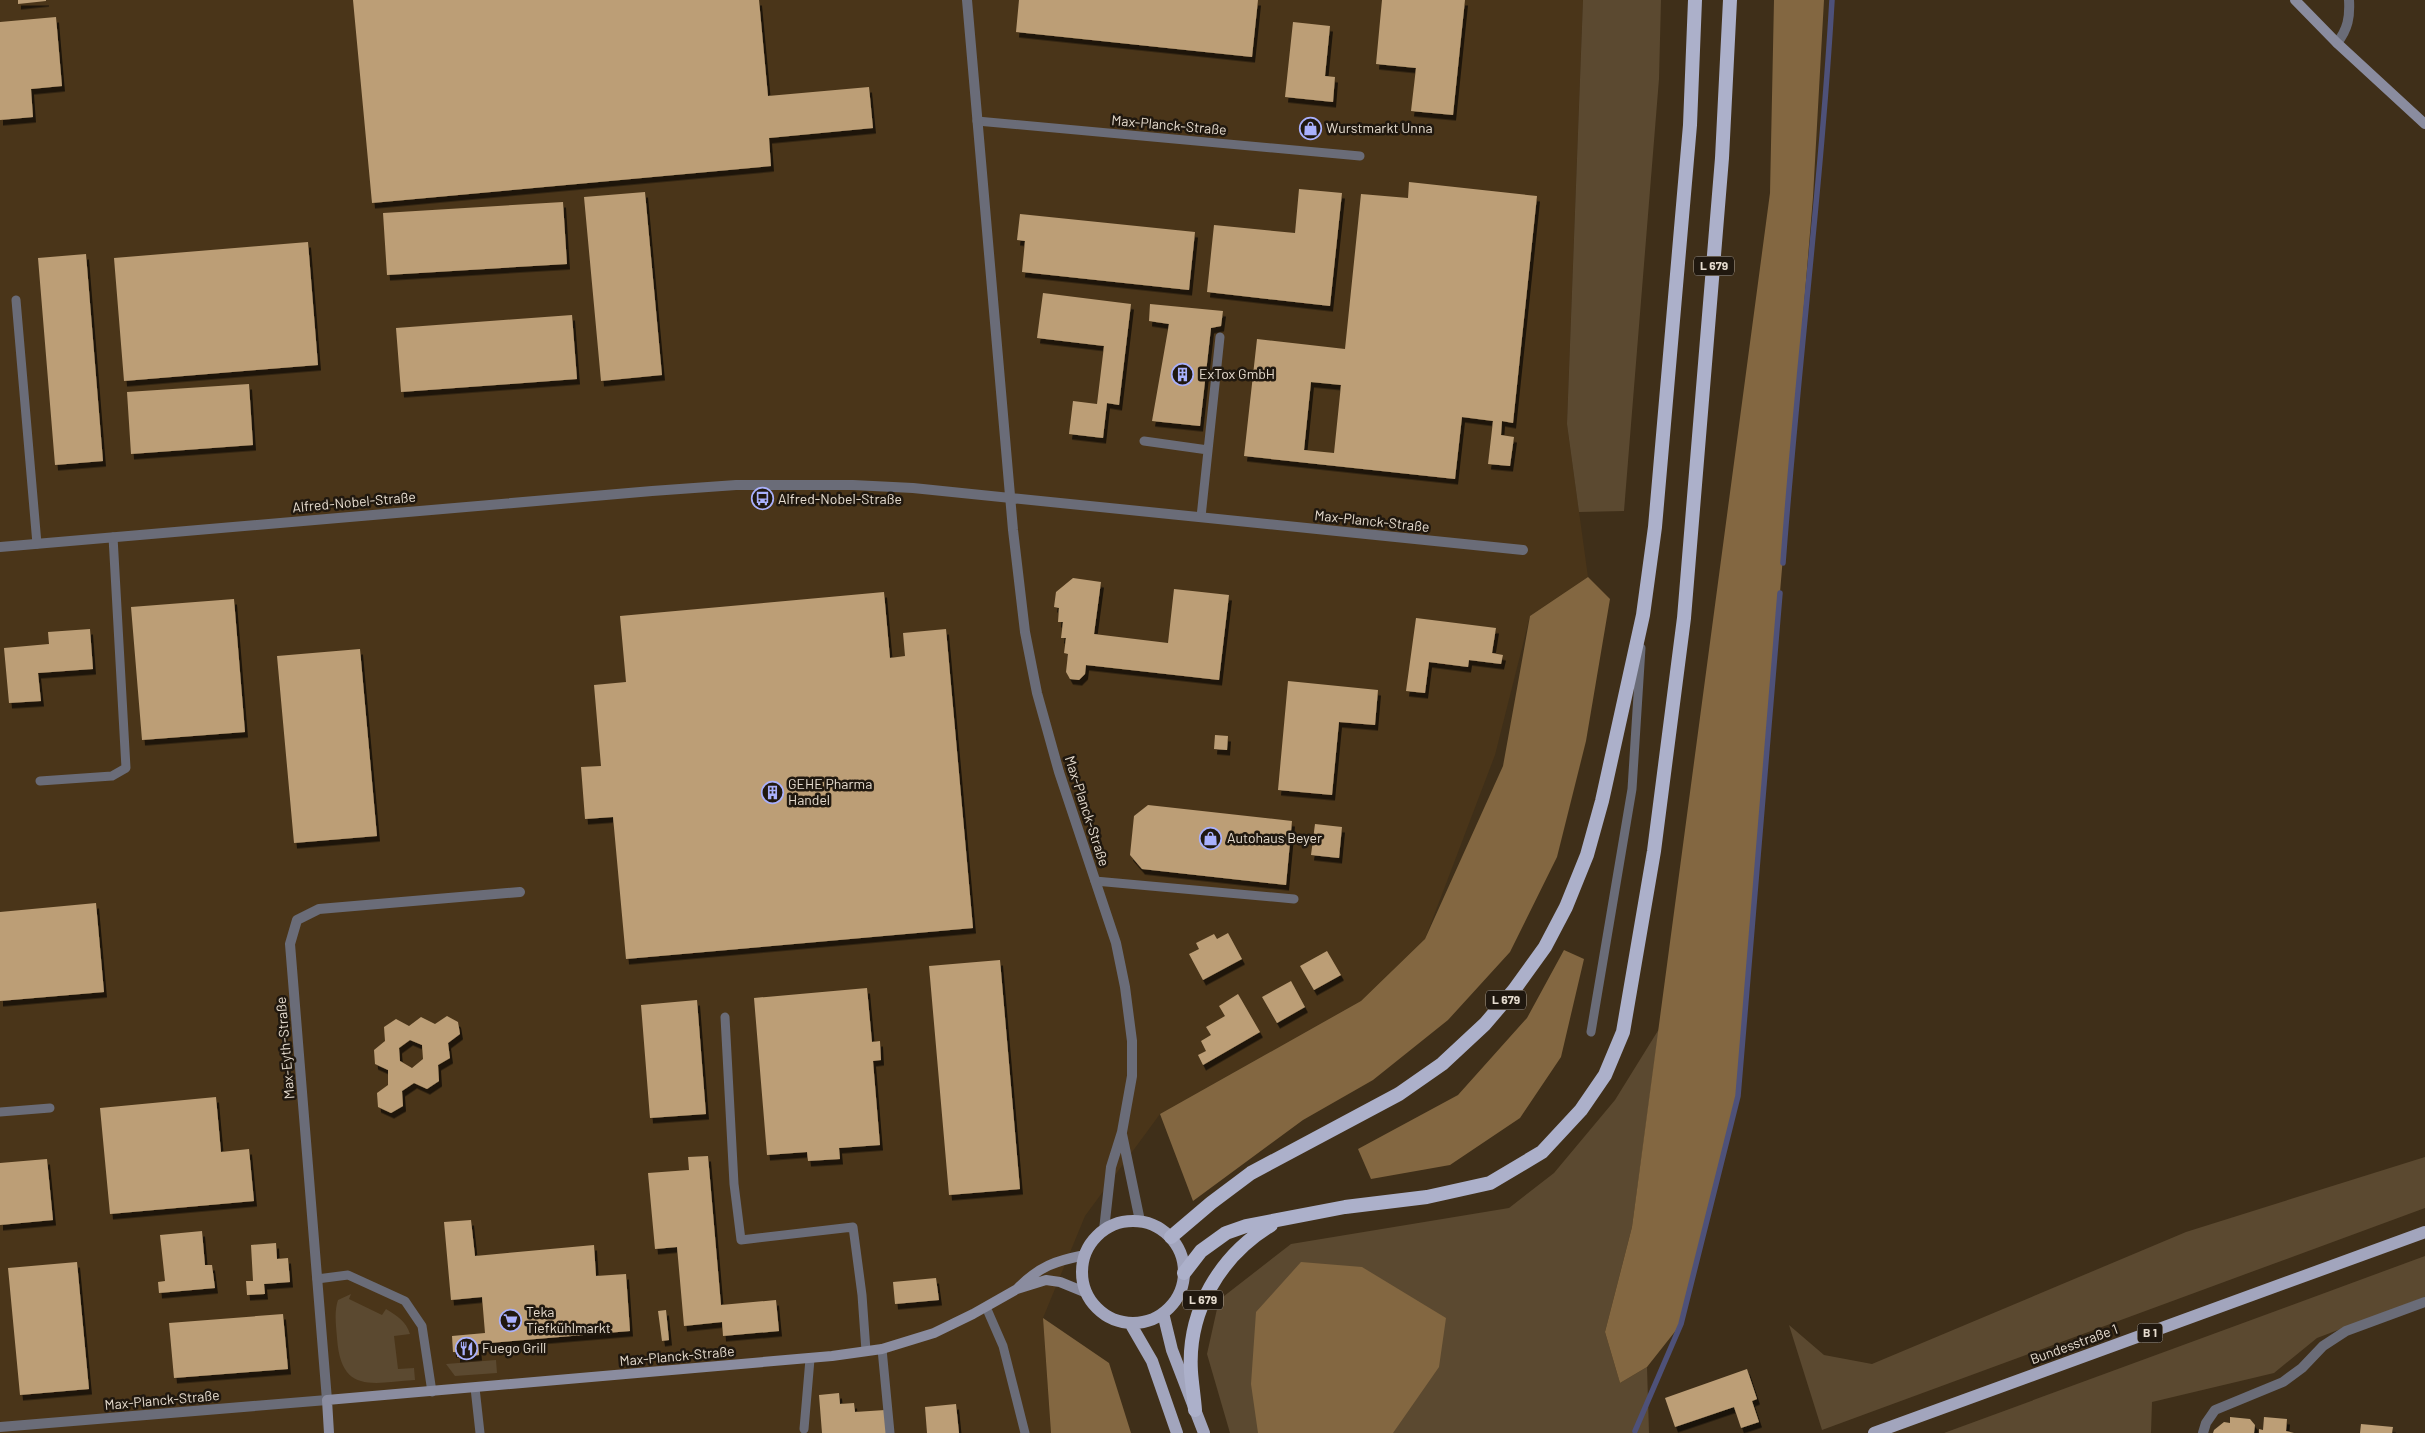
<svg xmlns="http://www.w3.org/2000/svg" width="2425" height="1433" font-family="Barlow,sans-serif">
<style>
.built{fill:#4a3519}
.green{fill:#5b4930}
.forest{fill:#836741}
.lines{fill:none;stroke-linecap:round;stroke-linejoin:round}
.stream{stroke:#4e5179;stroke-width:5.5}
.building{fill:#bc9e76;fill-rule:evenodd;filter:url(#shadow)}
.service{stroke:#6a6c78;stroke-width:9}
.minor{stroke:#6a6c78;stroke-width:10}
.secondary{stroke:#8a8c9f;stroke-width:10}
.primary{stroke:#a2a5bd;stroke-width:12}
.trunk{stroke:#acb0ca;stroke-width:14}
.labels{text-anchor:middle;stroke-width:5;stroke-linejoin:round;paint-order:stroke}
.shield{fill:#20180f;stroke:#aba195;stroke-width:1}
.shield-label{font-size:12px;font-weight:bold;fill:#e6dccf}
.street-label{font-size:14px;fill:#e6dccf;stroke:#20180f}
.poi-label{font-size:14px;fill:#e6dccf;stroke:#20180f;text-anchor:start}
</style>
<defs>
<filter id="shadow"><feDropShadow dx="3" dy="5.5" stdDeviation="0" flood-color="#0009"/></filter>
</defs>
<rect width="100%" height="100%" fill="#3f2f19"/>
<path class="built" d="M0,0H1583L1567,424L1588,577L1530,616L1495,755L1425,939L1361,1001L1160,1114L1085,1216L1043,1318L1051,1433H0Z"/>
<path class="green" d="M1583,0H1661L1659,79L1624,511L1579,512L1567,424Z
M1659,1029L1632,1227L1605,1332L1620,1383L1647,1367L1649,1433H1230L1207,1354L1219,1300L1291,1244L1509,1208L1554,1173L1615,1100Z
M2425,1157V1208L1822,1430L1789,1325L1824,1355L1872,1364L2186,1232Z
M2425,1256V1297L2317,1338L2274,1373L2152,1402L2151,1433H1944Z
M351,1294L349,1299L382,1315L386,1309C397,1316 406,1321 410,1334L394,1336L398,1369L414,1368L415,1380C371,1383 341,1394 337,1338C336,1325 334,1312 338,1300Z
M496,1360L497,1373L455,1376L446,1364Z"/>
<path class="forest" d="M1774,0H1824L1813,197L1738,1096L1681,1324L1647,1367L1620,1383L1605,1332L1632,1227L1770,193Z
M1588,577L1610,599L1586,741L1557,857L1510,952L1448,1020L1373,1080L1303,1120L1193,1201L1160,1114L1361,1001L1425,939L1503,766L1530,616Z
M1564,950L1584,959L1561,1057L1520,1118L1450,1165L1371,1179L1358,1149L1458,1095L1527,1018Z
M1301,1262L1362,1267L1446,1318L1439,1367L1393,1433H1258L1251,1384L1256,1312Z
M1043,1318L1109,1363L1131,1433H1051Z"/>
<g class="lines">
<path class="stream" d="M1783,563C1797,375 1821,188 1832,0
M1635,1431L1681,1324L1738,1096L1780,593"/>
</g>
<path class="building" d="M18,0H46V1L18,4Z
M353,0H759L768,96L869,87L873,128L769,138L771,166L372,203Z
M1019,0H1258L1252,57L1016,32Z
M1382,0H1465L1453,115L1411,111L1416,68L1376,64Z
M56,17L62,86L31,89L33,117L0,120V22Z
M1293,22L1330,26L1325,76L1335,77L1333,102L1285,97Z
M1409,182L1537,196L1513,423L1502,421L1501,435L1514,437L1510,466L1488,464L1493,421L1462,417L1455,479L1244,456L1257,339L1345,349L1361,194L1408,198ZM1311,382L1341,385L1334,453L1304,450Z
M1299,189L1342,193L1330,306L1207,292L1214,225L1295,233Z
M645,192L662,375L601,381L584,197Z
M563,202L567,264L387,275L383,213Z
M1020,214L1195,232L1189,290L1022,272L1025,241L1017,240Z
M308,242L318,365L124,381L114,258Z
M86,254L103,461L55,465L38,258Z
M1043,293L1131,304L1119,405L1107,403L1103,438L1069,434L1073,401L1097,404L1104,346L1037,338Z
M1150,304L1223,311L1221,326L1211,328L1200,426L1152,421L1169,324L1149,321Z
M572,315L577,379L401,392L396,328Z
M249,384L253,445L131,454L127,392Z
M1073,578L1101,582L1094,634L1168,643L1174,589L1229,595L1219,680L1086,665L1085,674L1079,680L1070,679L1066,672L1068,654L1064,653L1066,638H1061L1063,622H1058L1059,608L1054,607L1056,592Z
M884,592L890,658L905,656L903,633L946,629L973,928L626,959L613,817L585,819L581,767L601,766L594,685L626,682L620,616Z
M234,599L245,732L142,740L131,607Z
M1416,618L1496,628L1492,653L1503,655L1501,664L1469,660L1468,667L1429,662L1425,693L1406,691Z
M90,629L93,669L38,673L41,701L9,703L4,648L49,644L48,632Z
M360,649L377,836L294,843L277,656Z
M1288,681L1378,690L1375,725L1339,722L1332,795L1278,790Z
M1215,735L1228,736L1227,750L1214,749Z
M1148,805L1292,821L1286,885L1142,869L1130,855L1134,816Z
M1315,824L1342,827L1339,858L1311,855Z
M96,903L104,992L0,1001V912Z
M1228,933L1242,959L1203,980L1189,954L1199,949L1196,943L1214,934L1217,939Z
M1327,951L1341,975L1314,990L1300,966Z
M1000,960L1020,1189L949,1195L929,966Z
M1291,981L1305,1007L1277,1023L1262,997Z
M867,988L872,1042L880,1041L881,1060L873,1061L880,1145L839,1148L840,1159L808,1161L807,1152L767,1155L754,998Z
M1238,994L1260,1032L1203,1065L1198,1055L1206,1051L1201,1041L1211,1035L1206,1027L1225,1016L1219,1006Z
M697,1000L706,1114L650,1118L641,1005Z
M447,1016L458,1022L460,1034L448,1043L450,1058L438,1065L439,1081L427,1089L414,1083L402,1091L403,1106L391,1113L378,1107L377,1093L388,1085V1070L375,1064L374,1050L385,1041L384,1027L396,1019L409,1026L421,1017L435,1024ZM410,1040L422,1045L423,1059L412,1068L400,1061L399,1048Z
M216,1097L221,1152L249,1149L254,1201L110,1214L100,1108Z
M708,1156L721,1305L776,1300L779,1331L723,1336L722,1322L684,1326L677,1247L655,1249L648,1173L689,1170L688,1157Z
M47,1159L53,1220L0,1225V1163Z
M471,1220L475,1256L594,1245L596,1276L626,1274L630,1331L478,1344L479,1355L457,1357V1352H453L452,1336L485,1333L482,1297L451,1300L444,1222Z
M202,1231L205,1265H212L215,1288L159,1293L158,1282L165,1281L160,1235Z
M276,1243L277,1259L288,1258L290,1282L264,1284L265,1294L247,1295L246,1281H253L251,1245Z
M77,1262L89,1389L20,1395L8,1268Z
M936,1278L939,1300L895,1304L893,1282Z
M666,1310L669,1340L662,1341L658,1311Z
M283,1314L288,1369L174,1378L169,1323Z
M1747,1369L1757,1399L1752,1401L1759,1422L1741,1428L1734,1407L1675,1427L1665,1398Z
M839,1393L840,1404L854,1403L855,1412L885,1410L887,1433H822L819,1395Z
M956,1404L959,1433H927L925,1407Z
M2230,1417L2250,1419L2255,1425L2254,1433H2213L2214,1430L2224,1422L2230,1423Z
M2264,1417L2287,1419L2286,1431L2294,1433H2259V1429L2263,1430Z
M2361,1424L2393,1427L2392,1433H2360Z"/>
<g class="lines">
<path class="service" d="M977,121L1360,156
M16,300L37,544
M1144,441L1208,450
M1201,517L1220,337
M40,781L112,776L126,768L113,537
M1095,881L1294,899
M725,1017L734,1184L741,1240L853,1227L862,1295L866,1351
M1591,1032L1632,789L1641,648
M0,1112L50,1108
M317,1279L348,1275L405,1301L422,1326L432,1392
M986,1307L1003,1346L1025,1433
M882,1349L890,1433
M475,1388L480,1433
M804,1429L810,1359"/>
<path class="minor" d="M967,0L1013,530L1025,632L1037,693L1059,772L1116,943L1125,987L1132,1041V1076L1122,1132L1111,1167L1104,1230
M2337,43C2348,29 2350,17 2349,0
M0,547L652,491L736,485H853L913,488L1523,550
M1122,1134L1140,1221
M0,1427L327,1400L290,944L297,920L319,909L520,892
M2203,1433L2206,1423L2215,1410L2283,1382L2302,1368L2323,1346L2346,1331L2425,1302"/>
<path class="secondary" d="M2295,0L2337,43L2425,124
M1018,1288C1040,1266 1055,1261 1085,1255
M329,1433L327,1400L832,1356L882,1349L934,1333L973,1314L1017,1289L1046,1280L1060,1282L1087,1293"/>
<path class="primary" d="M1082 1272a51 51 0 1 1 102 0a51 51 0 1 1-102 0Z
M1163,1313L1172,1350L1204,1433
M1130,1323L1152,1361L1177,1433
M1874,1433L2425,1232"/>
<path class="trunk" d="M1171,1237L1211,1203L1251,1173L1399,1094L1442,1064L1485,1024L1514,990L1545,947L1566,907L1587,855L1602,801L1643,615L1655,527L1690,125L1695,0
M1184,1273L1201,1251L1226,1233L1246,1226L1345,1207L1427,1197L1490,1183L1542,1152L1581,1110L1605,1075L1623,1032L1654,851L1684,618L1722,158L1730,0
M1195,1410C1194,1397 1192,1385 1191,1372C1187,1311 1220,1256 1271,1225"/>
</g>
<defs>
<symbol id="shop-ring" viewBox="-11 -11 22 22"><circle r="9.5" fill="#20180f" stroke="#a9b0fc" stroke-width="1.5"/><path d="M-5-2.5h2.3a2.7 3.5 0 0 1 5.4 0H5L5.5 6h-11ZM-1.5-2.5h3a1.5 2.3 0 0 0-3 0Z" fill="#a9b0fc"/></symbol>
<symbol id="building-ring" viewBox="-11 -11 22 22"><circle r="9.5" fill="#20180f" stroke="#a9b0fc" stroke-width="1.5"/><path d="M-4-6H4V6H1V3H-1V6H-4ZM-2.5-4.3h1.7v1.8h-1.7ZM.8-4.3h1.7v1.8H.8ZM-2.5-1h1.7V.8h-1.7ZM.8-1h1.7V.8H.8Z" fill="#a9b0fc"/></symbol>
<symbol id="bus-ring" viewBox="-11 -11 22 22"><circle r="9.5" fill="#20180f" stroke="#a9b0fc" stroke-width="1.5"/><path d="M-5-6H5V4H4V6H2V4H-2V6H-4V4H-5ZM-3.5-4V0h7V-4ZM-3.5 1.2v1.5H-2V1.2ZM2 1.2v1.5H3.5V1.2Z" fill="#a9b0fc"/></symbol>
<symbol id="supermarket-ring" viewBox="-11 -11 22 22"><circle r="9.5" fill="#20180f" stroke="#a9b0fc" stroke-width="1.5"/><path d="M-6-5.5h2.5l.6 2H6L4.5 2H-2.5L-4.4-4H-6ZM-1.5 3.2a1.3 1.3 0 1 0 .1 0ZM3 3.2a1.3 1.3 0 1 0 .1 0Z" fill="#a9b0fc"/></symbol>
<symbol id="restaurant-ring" viewBox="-11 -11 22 22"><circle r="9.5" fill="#20180f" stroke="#a9b0fc" stroke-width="1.5"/><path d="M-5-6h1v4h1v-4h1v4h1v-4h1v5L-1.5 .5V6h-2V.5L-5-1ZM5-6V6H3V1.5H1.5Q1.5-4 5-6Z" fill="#a9b0fc"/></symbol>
</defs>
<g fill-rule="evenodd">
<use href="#shop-ring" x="1298" y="116" width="25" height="25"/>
<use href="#building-ring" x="1170" y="362" width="25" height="25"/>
<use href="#bus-ring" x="750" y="486" width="25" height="25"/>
<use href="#building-ring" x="760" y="780" width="25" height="25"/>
<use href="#shop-ring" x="1198" y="826" width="25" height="25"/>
<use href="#supermarket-ring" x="498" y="1308" width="25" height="25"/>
<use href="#restaurant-ring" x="454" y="1336" width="25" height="25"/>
</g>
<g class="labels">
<g class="shield">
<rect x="1694" y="256.5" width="40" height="19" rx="4"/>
<rect x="1486" y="990.5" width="40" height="19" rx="4"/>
<rect x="1183" y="1290.5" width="40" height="19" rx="4"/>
<rect x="2137.5" y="1323.5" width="25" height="19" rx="4"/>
</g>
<g class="shield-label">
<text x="1714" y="270">L 679</text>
<text x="1506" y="1004">L 679</text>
<text x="1203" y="1304">L 679</text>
<text x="2150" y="1337">B 1</text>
</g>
<g class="street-label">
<text transform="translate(1169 125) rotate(5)" y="5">Max-Planck-Straße</text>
<text transform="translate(354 502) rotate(-5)" y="5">Alfred-Nobel-Straße</text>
<text transform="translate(1372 521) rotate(6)" y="5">Max-Planck-Straße</text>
<text transform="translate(1087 811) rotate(72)" y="5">Max-Planck-Straße</text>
<text transform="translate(285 1048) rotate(-95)" y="5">Max-Eyth-Straße</text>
<text transform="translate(2074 1344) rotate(-20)" y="5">Bundesstraße 1</text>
<text transform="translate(677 1356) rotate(-5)" y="5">Max-Planck-Straße</text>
<text transform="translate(162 1400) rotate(-5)" y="5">Max-Planck-Straße</text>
</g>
<g class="poi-label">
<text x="1326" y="133">Wurstmarkt Unna</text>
<text x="1199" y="379">ExTox GmbH</text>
<text x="778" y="504">Alfred-Nobel-Straße</text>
<text x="788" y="789">GEHE Pharma<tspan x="788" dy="16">Handel</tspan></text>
<text x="1227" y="843">Autohaus Beyer</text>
<text x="526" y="1317">Teka<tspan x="526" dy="16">Tiefkühlmarkt</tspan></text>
<text x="482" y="1353">Fuego Grill</text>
</g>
</g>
</svg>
